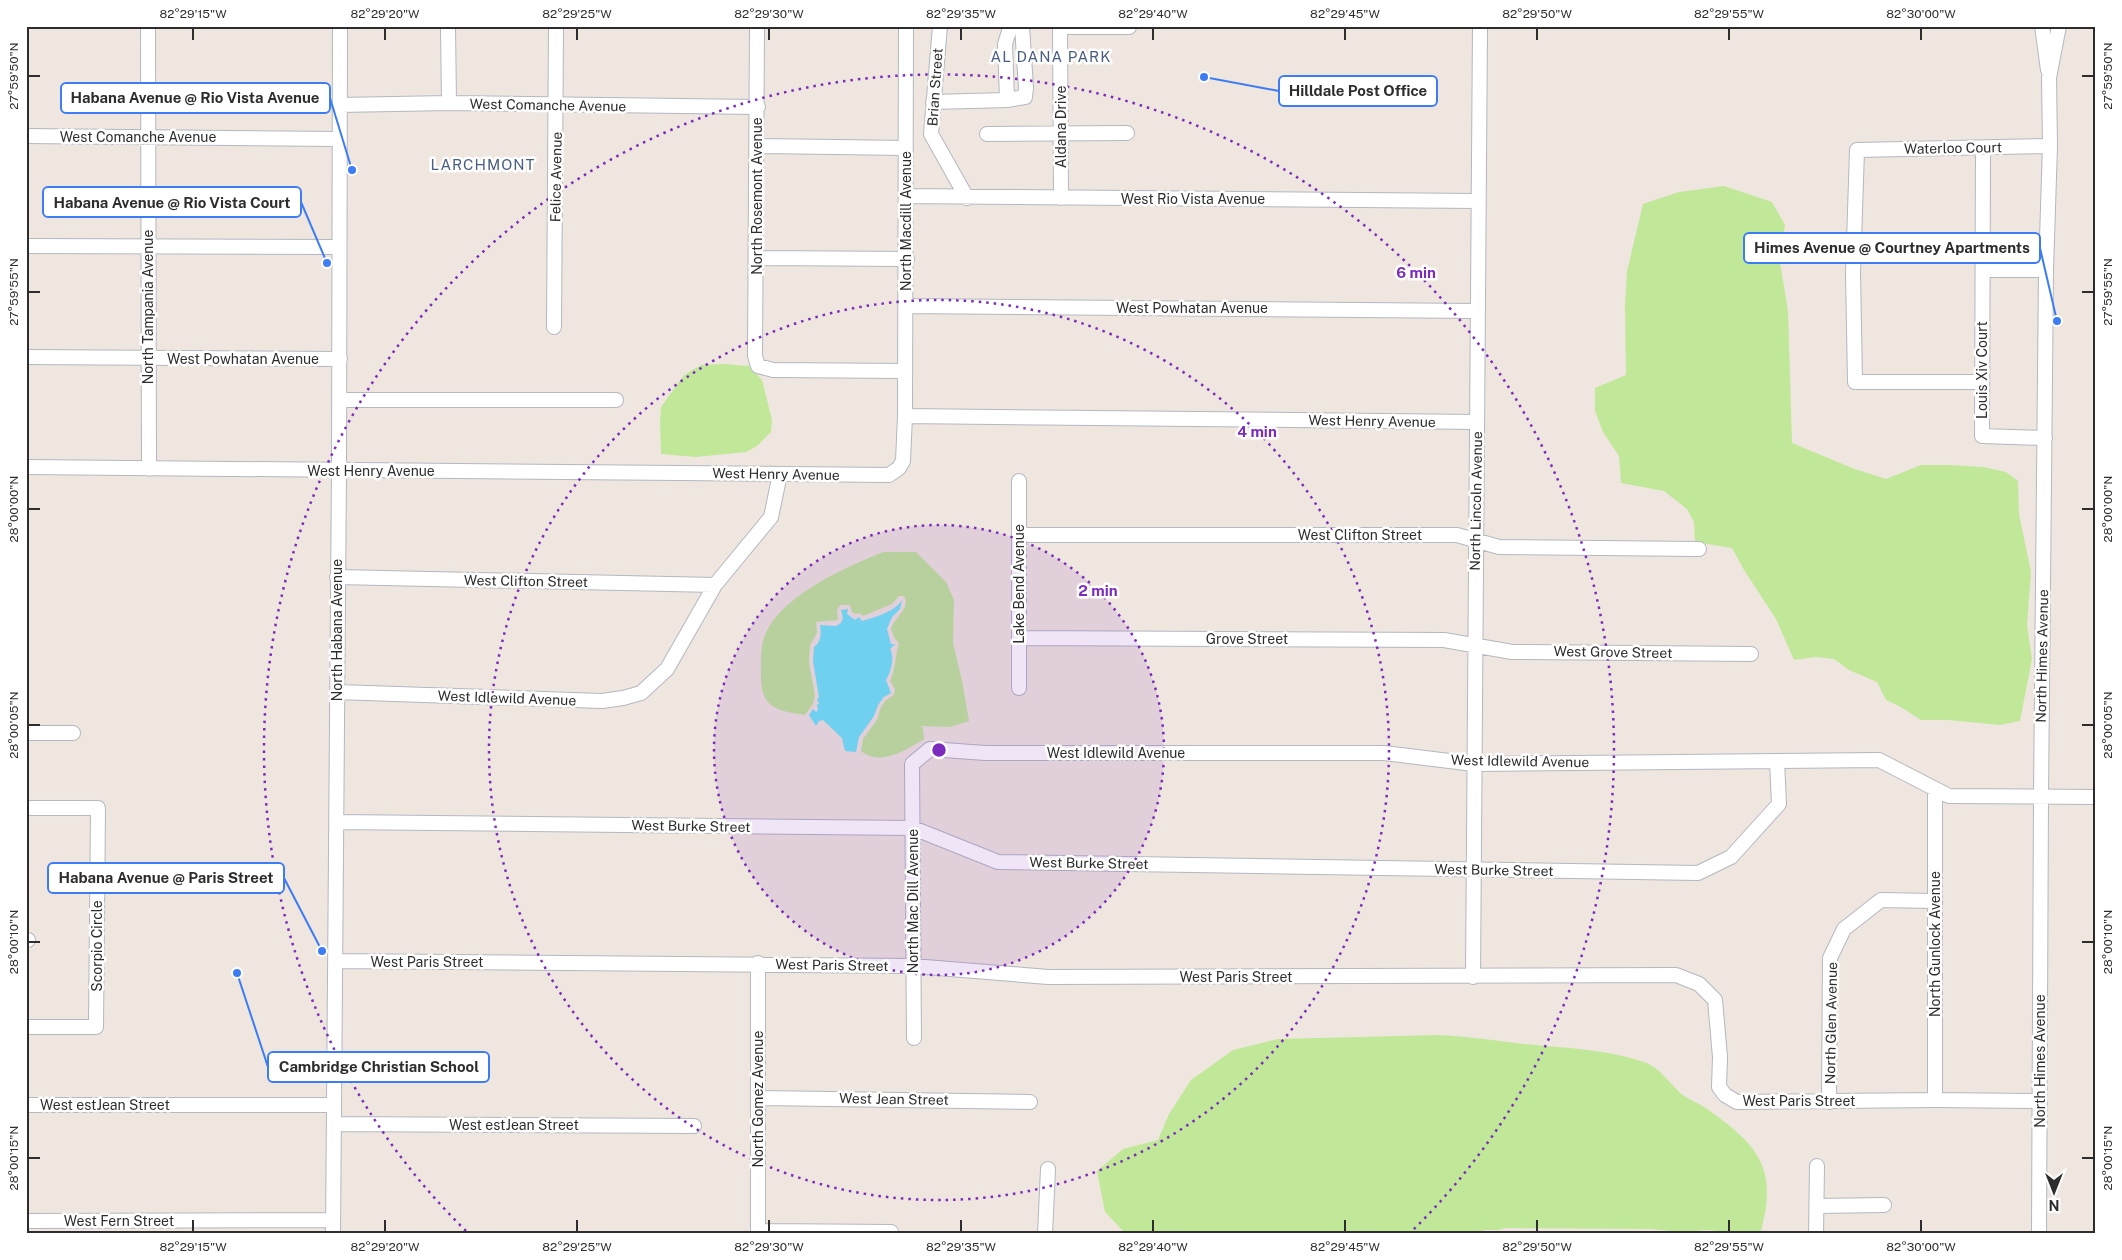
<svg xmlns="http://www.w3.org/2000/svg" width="2122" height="1260" font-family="'Public Sans',sans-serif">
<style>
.green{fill:#c1e899}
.water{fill:#6ee7f6}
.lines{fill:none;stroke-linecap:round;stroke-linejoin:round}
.minor-casing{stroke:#b3b8c1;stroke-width:16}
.minor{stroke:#fff;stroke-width:14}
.ticks{fill:none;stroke:#2d2d2d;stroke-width:2}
.ring{fill:none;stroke:#7b2cbf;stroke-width:2.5;stroke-dasharray:2.5 5}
.labels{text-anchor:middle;stroke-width:5;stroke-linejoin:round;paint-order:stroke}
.street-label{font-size:14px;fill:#2d2d2d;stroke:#fff}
.neighbourhood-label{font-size:15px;letter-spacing:1px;fill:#4a5d82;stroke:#fff}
.centre{fill:#7b2cbf;stroke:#fff;stroke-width:2.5}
.ring-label{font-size:15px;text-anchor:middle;font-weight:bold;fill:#7b2cbf;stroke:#fff;stroke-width:5;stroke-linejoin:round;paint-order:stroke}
.leader{fill:none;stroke:#3c7cf4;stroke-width:2}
.callout-dot{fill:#3c7cf4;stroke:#fff;stroke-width:2}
.callout{fill:#fff;stroke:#3c7cf4;stroke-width:2}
.callout-label{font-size:15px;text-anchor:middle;font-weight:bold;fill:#2d2d2d}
.neatline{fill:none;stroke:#2d2d2d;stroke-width:2}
.ticks-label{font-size:12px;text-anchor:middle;fill:#2d2d2d}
</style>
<rect width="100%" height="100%" fill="#efe6df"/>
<path class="green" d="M1724,186L1772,202L1785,225L1780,262L1788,311L1792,443L1852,468L1886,479L1921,465H1951L1983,467L2006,472L2018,481L2019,514L2031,572L2027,625L2032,659L2020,721L2000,725L1948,720H1921L1899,706L1886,700L1877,682L1849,670L1834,659L1816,657L1794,660L1776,619L1744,570L1732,548L1695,542L1694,522L1687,509L1664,491L1621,483L1619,456L1603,432L1595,411V388L1626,375L1625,306L1627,271L1643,204L1679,192Z
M723,364L749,366L762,380L772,420L771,432L757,446L746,452L696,457L661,454L660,422L661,407L684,375L701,365Z
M883,552H916L946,582L954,600L953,642L962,681L969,721L950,727L920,726L923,728L924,739C905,750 882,767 861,751L863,739L877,720L881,707L886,700L894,695L895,689L890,681C896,668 895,655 899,643L895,639L891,629C894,617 911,609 904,596H899L892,604L863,616L860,613L855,614L852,612L850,605H840L837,610L838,620L816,622L817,633L810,645L809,662L815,696L813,704L805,715C781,711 762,710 761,680C761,668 760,653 763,641C775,598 844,568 883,552Z
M1438,1035C1467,1036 1496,1041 1525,1044C1565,1048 1606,1049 1644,1062C1660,1067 1672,1087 1684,1096C1692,1101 1700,1104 1707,1109C1758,1145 1778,1167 1761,1231L1752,1234L1707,1230L1682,1232L1650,1229L1505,1228L1499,1230H1483V1234H1126L1105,1212L1097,1171L1123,1149L1158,1140L1169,1114L1191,1080L1233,1050L1278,1039Z"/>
<path class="water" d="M902,600L900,609L892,617L887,629L891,644H895L890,649C895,657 891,672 886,680L891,693L884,697L878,705L874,716L859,737L856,752L845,751L842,738L823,720L819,721L816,726L809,715L813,709L816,712L818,710L817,705L819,703L817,700L819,697L813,661L814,647C822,641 821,633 820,625L836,626L841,623L843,618L841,610L848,609L847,614L855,620L859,617L862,621C875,617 895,612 902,600Z"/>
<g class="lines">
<defs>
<path id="minor" d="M148,26L149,469
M448,26L449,103
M757,26L755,356L758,366L773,370L905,371
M940,26L931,134L967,198
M1060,26L1061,198
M2042,26L2048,70
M1060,27H1129
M1007,100L1005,44L1010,28L1013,26
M933,102L1007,100L1025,97L1026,88L1022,26
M339,105L449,103L758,107
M987,134L1127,133
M26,136L339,139
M757,146L906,148
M1983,148L1982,436L2045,438
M907,196L1478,201
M26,246L339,247
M757,258L907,259
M1984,270H2046
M906,306L1478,311
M554,327L556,26
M26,357L340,359
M1981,382H1855L1853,273L1857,150L2050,146
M340,400H616
M905,416L1477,422
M26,467L889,475L899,468L903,461L905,416L906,26
M1019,535H1457L1499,547L1699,549
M337,577L715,585
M1019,638L1444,640L1512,652L1751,654
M1019,688V481
M337,692L602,701L623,698L641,693L667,669L715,585L771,517L780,474
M26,733H73
M1935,789V1100
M26,808H98L96,1027H26
M336,822L913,828L998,862L1698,873L1731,857L1779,804L1777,761
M26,940H28
M335,961L913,966L1048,977L1676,975L1699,984L1715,1000L1720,1057L1719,1087L1725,1095L1737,1102L1935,1100L2040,1101
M758,963V1234
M1473,977L1480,26
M914,1038L912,764L930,749L985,753H1384L1474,764L1879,760L1949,796L2096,797
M758,1098L1030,1102
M1829,1102L1830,958L1844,929L1881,900L1935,901
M26,1105H334
M334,1124L694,1126
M1817,1206L1884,1205
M26,1221L333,1220
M758,1231L891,1232
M333,1234L339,470L340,26
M1045,1234L1048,1169
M1816,1234L1817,1166
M2039,1234L2041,796L2046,270L2050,146L2049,78L2059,26"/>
</defs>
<use href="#minor" class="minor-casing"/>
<use href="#minor" class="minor"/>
</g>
<path class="ticks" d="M193,28V40M385,28V40M577,28V40M769,28V40M961,28V40M1153,28V40M1345,28V40M1537,28V40M1729,28V40M1921,28V40M28,76H40M2082,76H2094M28,292H40M2082,292H2094M28,509H40M2082,509H2094M28,725H40M2082,725H2094M28,942H40M2082,942H2094M28,1158H40M2082,1158H2094M193,1220V1232M385,1220V1232M577,1220V1232M769,1220V1232M961,1220V1232M1153,1220V1232M1345,1220V1232M1537,1220V1232M1729,1220V1232M1921,1220V1232"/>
<circle cx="939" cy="750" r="225" fill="#7b2cbf" fill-opacity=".12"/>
<g class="ring">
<circle cx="939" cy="750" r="225"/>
<circle cx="939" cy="750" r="450"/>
<path d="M466 1231A675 675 0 1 1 1412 1231"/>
</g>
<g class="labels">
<g class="street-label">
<text transform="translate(935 87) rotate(-86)" y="5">Brian Street</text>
<text transform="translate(548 105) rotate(1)" y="5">West Comanche Avenue</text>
<text transform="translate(1061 127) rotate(-90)" y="5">Aldana Drive</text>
<text x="138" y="142">West Comanche Avenue</text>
<text transform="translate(1953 148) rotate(-1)" y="5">Waterloo Court</text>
<text transform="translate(556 177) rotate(-89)" y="5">Felice Avenue</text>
<text transform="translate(757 196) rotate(-90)" y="5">North Rosemont Avenue</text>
<text x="1193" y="204">West Rio Vista Avenue</text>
<text transform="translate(906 221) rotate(-90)" y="5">North Macdill Avenue</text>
<text transform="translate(148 307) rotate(-90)" y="5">North Tampania Avenue</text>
<text x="1192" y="313">West Powhatan Avenue</text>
<text x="243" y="364">West Powhatan Avenue</text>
<text transform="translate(1982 370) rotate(-90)" y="5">Louis Xiv Court</text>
<text transform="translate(1372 421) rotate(1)" y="5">West Henry Avenue</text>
<text x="371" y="476">West Henry Avenue</text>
<text transform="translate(776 474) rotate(1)" y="5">West Henry Avenue</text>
<text transform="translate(1476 501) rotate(-89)" y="5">North Lincoln Avenue</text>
<text x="1360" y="540">West Clifton Street</text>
<text transform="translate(526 581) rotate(1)" y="5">West Clifton Street</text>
<text transform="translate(1019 584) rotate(-90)" y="5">Lake Bend Avenue</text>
<text transform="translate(337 630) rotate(-90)" y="5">North Habana Avenue</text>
<text x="1247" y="644">Grove Street</text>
<text transform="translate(1613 652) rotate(1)" y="5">West Grove Street</text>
<text transform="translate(2042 656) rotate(-89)" y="5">North Himes Avenue</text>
<text transform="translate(507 698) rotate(2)" y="5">West Idlewild Avenue</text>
<text x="1116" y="758">West Idlewild Avenue</text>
<text transform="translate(1520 761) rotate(1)" y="5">West Idlewild Avenue</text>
<text transform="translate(691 826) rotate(1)" y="5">West Burke Street</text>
<text transform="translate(1089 863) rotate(1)" y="5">West Burke Street</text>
<text transform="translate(1494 870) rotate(1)" y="5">West Burke Street</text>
<text transform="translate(913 901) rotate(-90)" y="5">North Mac Dill Avenue</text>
<text transform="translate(1935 944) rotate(-90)" y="5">North Gunlock Avenue</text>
<text transform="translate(97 946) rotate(-90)" y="5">Scorpio Circle</text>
<text x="427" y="967">West Paris Street</text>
<text transform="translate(832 965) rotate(1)" y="5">West Paris Street</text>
<text x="1236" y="982">West Paris Street</text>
<text transform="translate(1831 1023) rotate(-89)" y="5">North Glen Avenue</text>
<text transform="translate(2040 1061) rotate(-90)" y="5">North Himes Avenue</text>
<text transform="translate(758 1099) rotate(-90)" y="5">North Gomez Avenue</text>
<text transform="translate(894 1099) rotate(1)" y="5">West Jean Street</text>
<text x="1799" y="1106">West Paris Street</text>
<text x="105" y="1110">West estJean Street</text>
<text x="514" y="1130">West estJean Street</text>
<text x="119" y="1226">West Fern Street</text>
</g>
<g class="neighbourhood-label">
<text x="1051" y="62">AL DANA PARK</text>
<text x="483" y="170">LARCHMONT</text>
</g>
</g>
<circle cx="939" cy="750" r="8" class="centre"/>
<g class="ring-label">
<text x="1416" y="278">6 min</text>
<text x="1257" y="437">4 min</text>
<text x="1098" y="596">2 min</text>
</g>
<path class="leader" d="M1204 77L1279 91M352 170L330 98M327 263L301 202M2057 321L2040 248M322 951L284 878M237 973L268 1067"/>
<g class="callout-dot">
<circle cx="1204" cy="77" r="5"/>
<circle cx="352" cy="170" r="5"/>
<circle cx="327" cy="263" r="5"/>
<circle cx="2057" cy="321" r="5"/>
<circle cx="322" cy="951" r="5"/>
<circle cx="237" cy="973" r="5"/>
</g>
<g class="callout">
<rect x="1279" y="76" width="158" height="30" rx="5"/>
<rect x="61" y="83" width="269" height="30" rx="5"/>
<rect x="43" y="187" width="258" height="30" rx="5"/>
<rect x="1744" y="233" width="296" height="30" rx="5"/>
<rect x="48" y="863" width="236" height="30" rx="5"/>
<rect x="268" y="1052" width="221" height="30" rx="5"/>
</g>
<g class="callout-label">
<text x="1358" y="96">Hilldale Post Office</text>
<text x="195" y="103">Habana Avenue @ Rio Vista Avenue</text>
<text x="172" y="208">Habana Avenue @ Rio Vista Court</text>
<text x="1892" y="253">Himes Avenue @ Courtney Apartments</text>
<text x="166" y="883">Habana Avenue @ Paris Street</text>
<text x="379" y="1072">Cambridge Christian School</text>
</g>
<rect width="2122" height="1260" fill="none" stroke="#ffffff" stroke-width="55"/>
<g transform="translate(2054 1192) rotate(180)" stroke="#ffffff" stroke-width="4" paint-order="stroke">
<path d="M0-4L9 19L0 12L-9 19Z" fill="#2d2d2d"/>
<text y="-8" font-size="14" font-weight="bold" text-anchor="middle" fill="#2d2d2d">N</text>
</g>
<rect x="28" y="28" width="2066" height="1204" class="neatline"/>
<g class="ticks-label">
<text x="193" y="18">82°29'15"W</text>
<text x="385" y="18">82°29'20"W</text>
<text x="577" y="18">82°29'25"W</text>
<text x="769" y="18">82°29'30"W</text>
<text x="961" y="18">82°29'35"W</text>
<text x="1153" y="18">82°29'40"W</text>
<text x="1345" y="18">82°29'45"W</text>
<text x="1537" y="18">82°29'50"W</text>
<text x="1729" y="18">82°29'55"W</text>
<text x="1921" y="18">82°30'00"W</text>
<text transform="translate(2108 76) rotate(-90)" y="4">27°59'50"N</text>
<text transform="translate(14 76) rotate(-90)" y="4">27°59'50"N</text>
<text transform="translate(2108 292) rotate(-90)" y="4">27°59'55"N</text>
<text transform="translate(14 292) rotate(-90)" y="4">27°59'55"N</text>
<text transform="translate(2108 509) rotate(-90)" y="4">28°00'00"N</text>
<text transform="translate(14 509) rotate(-90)" y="4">28°00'00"N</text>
<text transform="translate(2108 725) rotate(-90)" y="4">28°00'05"N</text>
<text transform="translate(14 725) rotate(-90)" y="4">28°00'05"N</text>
<text transform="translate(2108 942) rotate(-90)" y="4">28°00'10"N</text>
<text transform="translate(14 942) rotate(-90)" y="4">28°00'10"N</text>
<text transform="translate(2108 1158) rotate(-90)" y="4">28°00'15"N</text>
<text transform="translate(14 1158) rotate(-90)" y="4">28°00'15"N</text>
<text x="193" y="1251">82°29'15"W</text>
<text x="385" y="1251">82°29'20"W</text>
<text x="577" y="1251">82°29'25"W</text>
<text x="769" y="1251">82°29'30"W</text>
<text x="961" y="1251">82°29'35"W</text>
<text x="1153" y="1251">82°29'40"W</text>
<text x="1345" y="1251">82°29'45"W</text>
<text x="1537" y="1251">82°29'50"W</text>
<text x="1729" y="1251">82°29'55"W</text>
<text x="1921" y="1251">82°30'00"W</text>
</g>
</svg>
